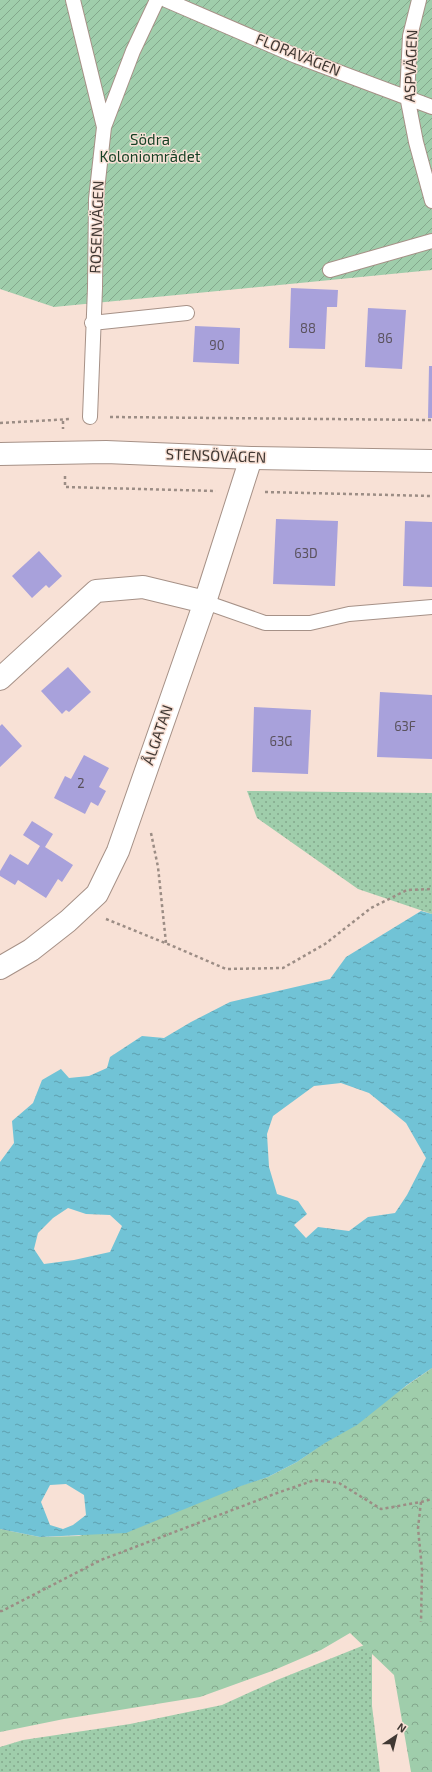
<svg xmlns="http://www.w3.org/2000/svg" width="432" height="1772" font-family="'Exo 2',sans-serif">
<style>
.grass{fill:url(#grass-dots)}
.forest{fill:url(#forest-crowns)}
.garden{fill:url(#garden-furrows)}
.water{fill:url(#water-ripples);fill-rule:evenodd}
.building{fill:#a8a1db}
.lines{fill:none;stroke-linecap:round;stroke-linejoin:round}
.service-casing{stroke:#a69187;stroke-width:16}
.minor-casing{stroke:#a69187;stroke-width:24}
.tertiary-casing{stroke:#a69187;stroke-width:24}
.path{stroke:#9c8d85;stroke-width:2.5;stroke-dasharray:3 3;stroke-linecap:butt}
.service{stroke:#fff;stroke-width:14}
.minor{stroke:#fff;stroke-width:22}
.tertiary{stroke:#fff;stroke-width:22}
.labels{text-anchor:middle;stroke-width:3;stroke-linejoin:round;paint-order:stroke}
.number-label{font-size:13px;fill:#5a525d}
.street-label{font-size:15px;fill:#403833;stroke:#f8e1d6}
.park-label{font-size:15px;fill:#154024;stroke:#f8e1d6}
</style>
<defs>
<pattern id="grass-dots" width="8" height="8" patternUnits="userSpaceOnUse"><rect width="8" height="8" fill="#9fcdab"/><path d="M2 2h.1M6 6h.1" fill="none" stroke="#83a78c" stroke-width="1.8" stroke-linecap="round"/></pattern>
<pattern id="forest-crowns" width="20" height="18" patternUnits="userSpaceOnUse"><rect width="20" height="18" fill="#9fcdab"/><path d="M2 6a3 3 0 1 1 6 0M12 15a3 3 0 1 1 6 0" fill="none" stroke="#83a78c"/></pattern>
<pattern id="garden-furrows" width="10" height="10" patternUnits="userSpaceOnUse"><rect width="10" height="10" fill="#9fcdab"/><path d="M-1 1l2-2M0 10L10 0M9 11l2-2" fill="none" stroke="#83a78c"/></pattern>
<pattern id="water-ripples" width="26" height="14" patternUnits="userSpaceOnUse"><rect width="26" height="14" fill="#71c3d6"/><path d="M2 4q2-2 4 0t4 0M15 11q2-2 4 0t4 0" fill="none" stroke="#5e9fae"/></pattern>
</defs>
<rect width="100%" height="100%" fill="#f8e1d6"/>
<path class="grass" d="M247,791L432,793V914L358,889L257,818Z
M372,1642V1706L380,1772H0V1747L23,1740L130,1724L222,1705L277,1680Z"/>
<path class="forest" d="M432,1368V1772H411L394,1675L350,1633L321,1650L272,1671L200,1697L64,1719L0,1732V1529L40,1537L79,1536L268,1477L297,1462Z"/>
<path class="garden" d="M0,0H432V270L54,307L0,289Z"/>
<path class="water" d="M421,911L432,914V1368L407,1385L357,1425L325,1443L297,1462L268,1477L241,1486L126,1533L40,1537L0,1529V1162L14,1143L12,1121L33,1103L42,1080L61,1069L69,1078L89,1076L107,1068L110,1057L142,1036L164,1038L191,1022L230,1002L330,979L346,957ZM341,1083L369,1093L406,1123L426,1158L407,1195L395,1213L368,1217L349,1231L318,1227L306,1238L294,1225L307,1214L298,1201L277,1194L269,1167L267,1134L273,1116L314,1086ZM68,1208L86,1214L110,1215L122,1226L110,1252L74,1260L44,1264L34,1249L38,1233L53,1218ZM66,1484L84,1495L86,1515L73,1525L63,1529L50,1525L41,1502L50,1485Z"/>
<path class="building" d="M291,288L338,290L337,307H327L325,349L289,348Z
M368,308L406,310L402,369L365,367Z
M195,326L240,328L239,364L193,362Z
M429,366H432V418H428Z
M276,519L338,521L335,586L273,584Z
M405,521L432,522V587L403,586Z
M39,551L62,576L49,588L46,585L32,598L12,576Z
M68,667L91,692L69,712L66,710L62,714L41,691Z
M380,692L432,695V759L377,757Z
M254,707L311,710L308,774L252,772Z
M2,724L22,746L0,767V726Z
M84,755L109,768L99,787L106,791L98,806L91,802L85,814L54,798L65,776L71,779Z
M32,821L53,834L45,847L73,865L62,882L58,879L46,898L18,880L15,885L0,876V871L10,854L28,865L40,846L23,835Z"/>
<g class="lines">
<defs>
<path id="service" d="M73,0L104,127
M166,0L296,56L432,107
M419,0L410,36L407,96L416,142L432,201
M330,270L432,241
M92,323L187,313
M90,417L95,288L96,199L104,127L133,51L157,0
M205,602L265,623H310L349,614L432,607"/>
<path id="minor" d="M0,679L96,591L143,587L205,602
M0,968L31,950L68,921L97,894L118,851L205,602L251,458"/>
<path id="tertiary" d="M0,454L106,452L251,458L432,461"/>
</defs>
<use href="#service" class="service-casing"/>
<use href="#minor" class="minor-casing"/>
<use href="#tertiary" class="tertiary-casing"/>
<path class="path" d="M110,417L432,420
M63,421V429
M0,423L71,419
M65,476V487L216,491
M265,492L432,496
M151,833L158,867L166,943
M106,919L175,947L226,969L283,968L325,944L371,908L407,890L432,889
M421,1502L418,1528L422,1569L421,1622
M0,1611H2L101,1560L277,1493L315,1480L339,1483L381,1509L421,1502L432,1499"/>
<use href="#service" class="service"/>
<use href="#minor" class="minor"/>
<use href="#tertiary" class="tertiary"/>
</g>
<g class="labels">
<g class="number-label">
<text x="308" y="333">88</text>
<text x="385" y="343">86</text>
<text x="217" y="350">90</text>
<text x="306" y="558">63D</text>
<text x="405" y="731">63F</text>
<text x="281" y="746">63G</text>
<text x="81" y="788">2</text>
</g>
<g class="street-label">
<text transform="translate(298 55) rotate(22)" y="5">FLORAVÄGEN</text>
<text transform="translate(411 66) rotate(-88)" y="5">ASPVÄGEN</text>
<text transform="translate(97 227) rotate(-88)" y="5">ROSENVÄGEN</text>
<text transform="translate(216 456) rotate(2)" y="5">STENSÖVÄGEN</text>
<text transform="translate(158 735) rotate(-71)" y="5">ÅLGATAN</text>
</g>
<g class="park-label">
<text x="150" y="145">Södra<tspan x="150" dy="17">Koloniområdet</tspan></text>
</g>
</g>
<g transform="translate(396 1736) rotate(35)" stroke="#f8e1d6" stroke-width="3" paint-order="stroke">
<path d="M0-3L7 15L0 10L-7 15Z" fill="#403833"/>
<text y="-6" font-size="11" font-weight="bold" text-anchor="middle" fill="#403833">N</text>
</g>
</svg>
